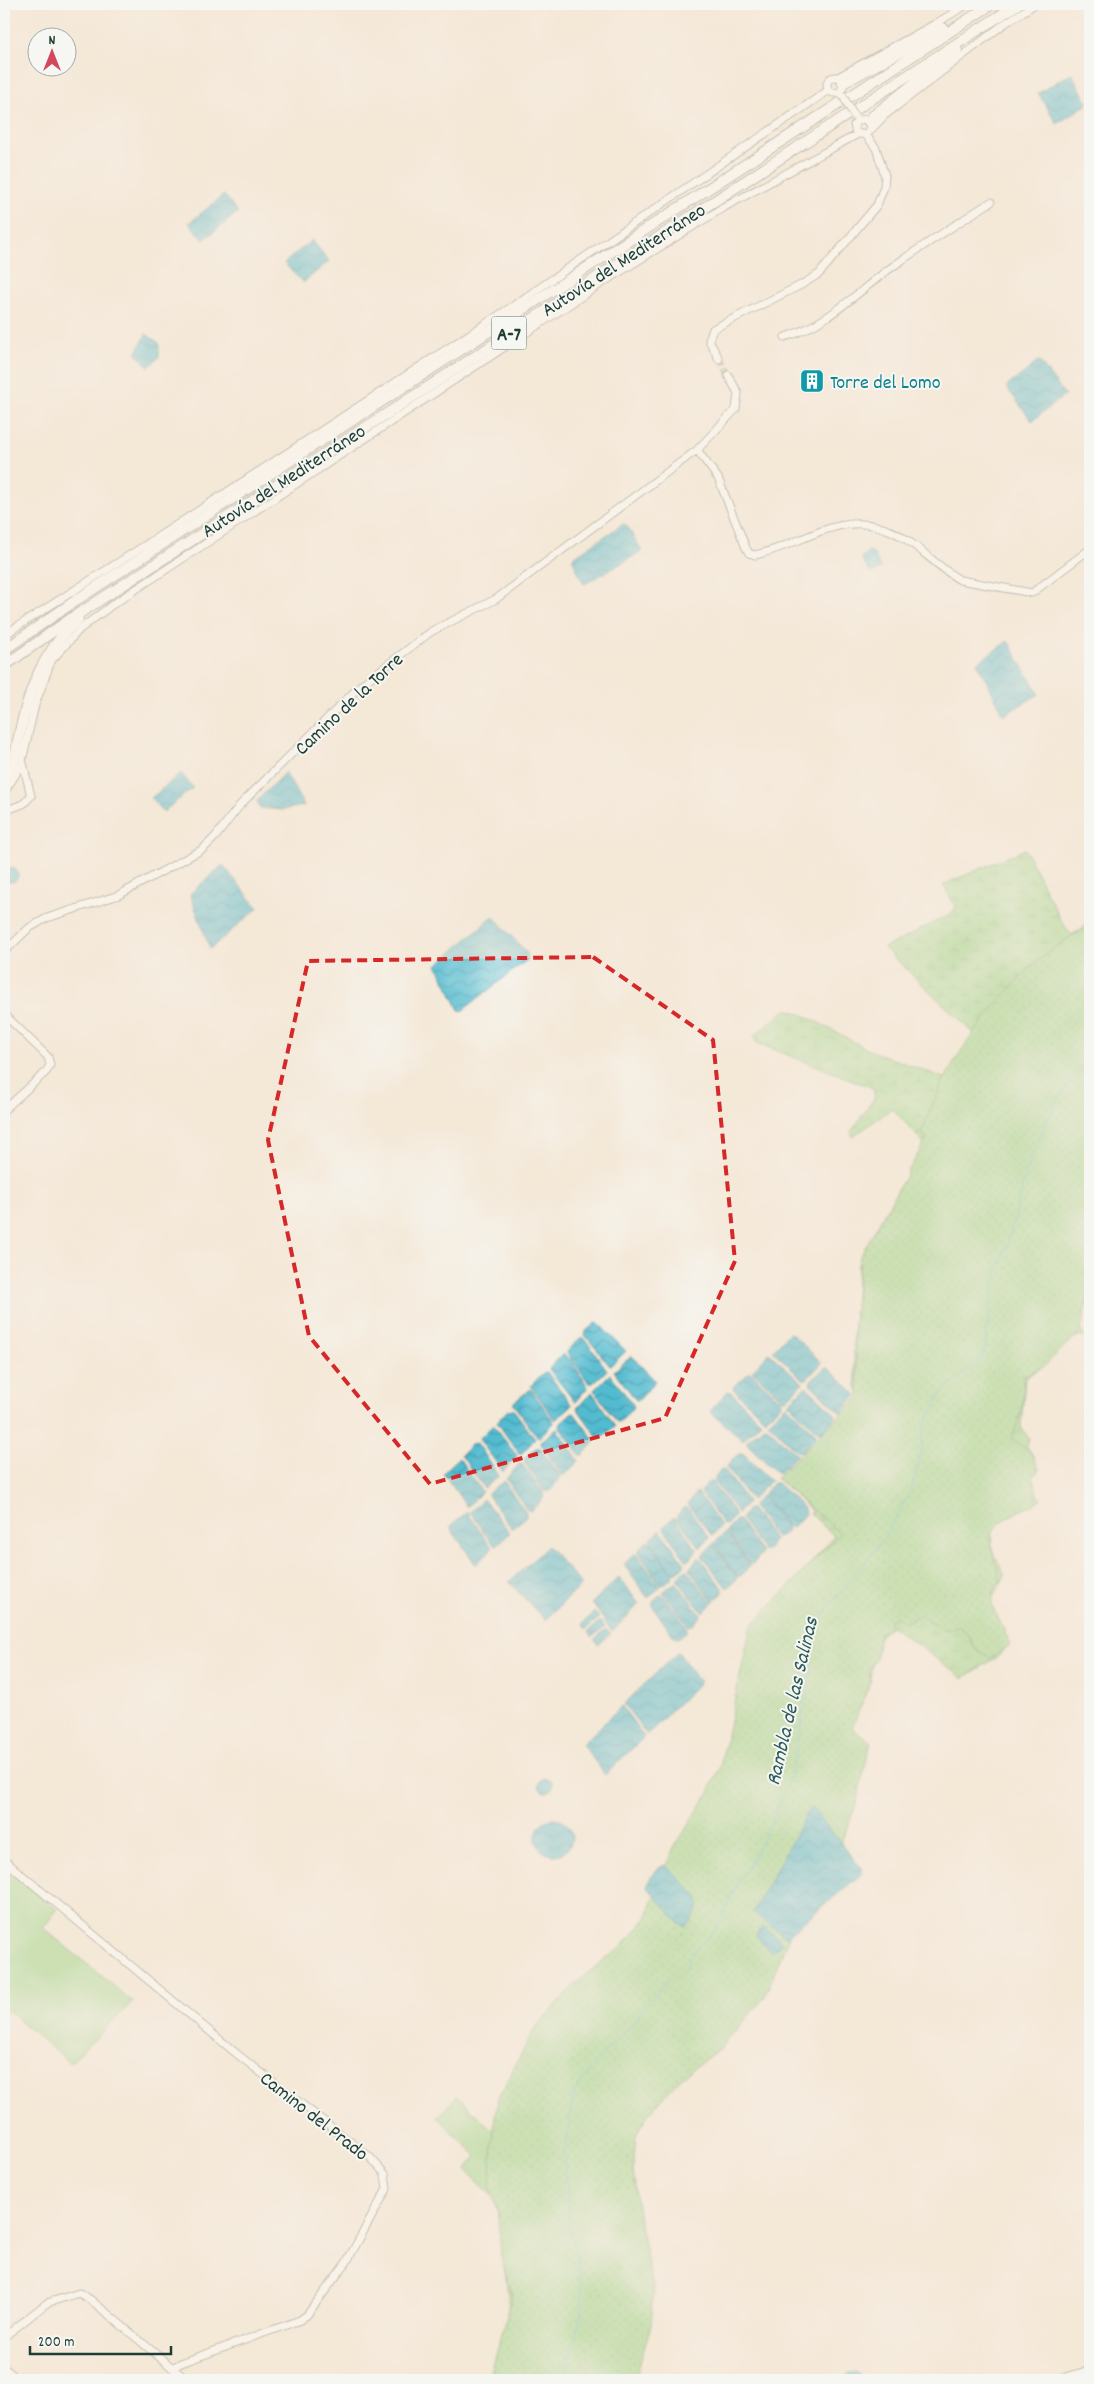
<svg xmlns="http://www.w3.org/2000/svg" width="1094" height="2384" font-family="Dekko,sans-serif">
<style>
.grass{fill:#9cd88b;stroke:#5e8a60}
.wetland{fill:url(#wetland-marsh);stroke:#5e8a60}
.park{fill:url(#park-dots);stroke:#5e8a60}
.water{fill:url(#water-waves);stroke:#387c82}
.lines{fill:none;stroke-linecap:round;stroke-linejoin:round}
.stream{stroke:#52bbd0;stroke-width:1}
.minor-tunnel{stroke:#c9c6b6;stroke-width:7;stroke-dasharray:7 3.5;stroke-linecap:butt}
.minor-casing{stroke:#8a9286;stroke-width:9}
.major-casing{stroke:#8a9286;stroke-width:11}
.highway-casing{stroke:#8a9286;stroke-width:12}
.minor{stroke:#fff;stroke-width:7}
.major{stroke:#fff;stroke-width:9}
.highway{stroke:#fff;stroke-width:10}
.minor-bridge-casing{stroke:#8a9286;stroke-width:9;stroke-linecap:butt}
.minor-bridge{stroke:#fff;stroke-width:7}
.marked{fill:none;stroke:#d62828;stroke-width:4;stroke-dasharray:10 6;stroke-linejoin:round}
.labels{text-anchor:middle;stroke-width:4;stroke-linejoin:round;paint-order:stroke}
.shield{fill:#f6f6f2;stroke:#60746d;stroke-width:1}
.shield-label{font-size:19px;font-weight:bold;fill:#1f3d34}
.street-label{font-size:20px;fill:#1f3d34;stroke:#f6f6f2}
.culture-label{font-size:20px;fill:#0d838f;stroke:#f6f6f2;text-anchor:start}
.water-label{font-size:21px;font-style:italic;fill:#2c5c5b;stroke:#f6f6f2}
</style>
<defs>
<pattern id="wetland-marsh" width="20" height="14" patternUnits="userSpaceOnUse" patternTransform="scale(1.25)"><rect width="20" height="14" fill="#9cd88b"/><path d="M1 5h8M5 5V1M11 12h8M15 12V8" fill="none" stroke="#86ba79"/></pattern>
<pattern id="park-dots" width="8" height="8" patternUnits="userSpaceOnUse" patternTransform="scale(1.25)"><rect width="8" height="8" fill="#9cd88b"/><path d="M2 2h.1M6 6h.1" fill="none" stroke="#86ba79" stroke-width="1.8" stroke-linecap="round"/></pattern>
<pattern id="water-waves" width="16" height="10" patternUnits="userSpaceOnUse" patternTransform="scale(1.25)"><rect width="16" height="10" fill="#52bbd0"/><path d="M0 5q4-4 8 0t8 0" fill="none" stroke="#4399aa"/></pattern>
</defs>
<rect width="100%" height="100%" fill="#f6f6f2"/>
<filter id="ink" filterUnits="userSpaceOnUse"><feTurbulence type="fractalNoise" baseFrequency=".02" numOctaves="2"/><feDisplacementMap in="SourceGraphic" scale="10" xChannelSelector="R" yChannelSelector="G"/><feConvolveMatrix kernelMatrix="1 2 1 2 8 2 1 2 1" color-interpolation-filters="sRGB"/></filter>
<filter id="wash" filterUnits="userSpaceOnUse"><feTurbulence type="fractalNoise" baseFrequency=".0096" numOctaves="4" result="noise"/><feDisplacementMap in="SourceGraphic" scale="20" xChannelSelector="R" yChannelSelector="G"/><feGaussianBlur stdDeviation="1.12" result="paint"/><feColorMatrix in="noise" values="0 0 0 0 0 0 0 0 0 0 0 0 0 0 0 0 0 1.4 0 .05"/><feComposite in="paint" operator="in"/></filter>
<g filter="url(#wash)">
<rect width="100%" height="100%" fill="#f4e8d7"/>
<path class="grass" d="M4,1864L57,1910L43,1928L133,2002L70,2063L4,2008Z
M457,2096L486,2124L542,2165L506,2327L509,2304L496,2199L466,2170L477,2156L437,2117Z"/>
<path class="wetland" d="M1025,849L1059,917L1071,935L1090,923V1290L1087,1298L1089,1304L1083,1310L1069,1312L1084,1336L1075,1337L1054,1355L1047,1363L1025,1378L1021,1427L1029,1439L1027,1446L1035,1459L1037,1468L1029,1479L1041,1499L996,1523L991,1529L993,1551L1005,1576L990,1602L1008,1645L999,1656L963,1678L891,1626L878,1638L868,1688L851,1728L699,1880L752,1632L834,1536L810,1513L812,1511L778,1479L861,1396L856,1386L853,1340L858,1263L928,1148L892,1108L853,1137L851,1132L875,1097L873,1088L757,1043L754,1036L783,1012L789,1010L808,1017L869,1050L968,1087L998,1056L884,948L951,914L956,907L943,885Z"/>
<path class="park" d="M1090,927V1286L1081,1330L1044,1367L1023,1375C1026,1392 1020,1421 1012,1438L1030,1452L1039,1468L1037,1473L1032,1476C1036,1486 1038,1492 1035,1504C1020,1511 989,1522 990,1543C992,1555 998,1569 1001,1581L994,1586L992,1606L1011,1644L991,1658L974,1648L970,1636L958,1626L946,1630L919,1615L905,1623L896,1617L890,1620L889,1628L879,1633L876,1657L868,1671L871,1680L852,1728L871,1742L855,1808L834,1859L799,1912L764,1998L721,2047L679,2080L648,2114L636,2136L633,2171L641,2230L654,2290L651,2325L635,2380H489L512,2298L501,2256L498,2215L490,2186L495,2114L499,2096L535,2028L582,1977L624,1945L645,1920L674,1848L708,1794L720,1767L751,1626L840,1533L776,1478L859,1397L854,1330L860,1256L926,1140L922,1131C929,1115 935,1098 943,1082C969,1031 1036,948 1090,927Z"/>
<path class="water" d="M1072,73L1088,104L1057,124L1038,93Z
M224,195L238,212L204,240L189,223Z
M312,240L329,261L303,283L284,263Z
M146,334L159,343V357L149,367L136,354Z
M1039,361L1065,395L1032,421L1006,387Z
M623,524L626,525L641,549V552L585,584L583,583L572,558Z
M869,551L873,552L881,568L871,574L861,558Z
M1008,641L1039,694L1004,715L977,663Z
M285,772L304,806L280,810L260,808L257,801Z
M181,773L193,788L163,812L151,798Z
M223,865L258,908L210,949L190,894Z
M4 875a7 7 0 1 1 14 0a7 7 0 1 1-14 0Z
M493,916L527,953L528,959L462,1011L459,1010L437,965Z
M597,1322L626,1351L610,1366L585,1335L586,1331Z
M789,1333L792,1334L822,1363L807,1379L804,1380L773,1351Z
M580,1338H584L607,1370L593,1383H589L567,1352Z
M769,1353L803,1383L786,1399H783L752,1371Z
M563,1354L571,1360L588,1387L575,1402L549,1369Z
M632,1356L655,1381L639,1400H636L614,1371Z
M827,1367L857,1395L841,1413L810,1384L811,1380Z
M547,1372L571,1404V1406L555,1420L531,1386L543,1373Z
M750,1372L782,1401V1404L765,1419L734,1390L733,1387Z
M610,1374L634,1406L620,1422H617L594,1390Z
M806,1386L836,1415V1417L822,1432H818L788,1403Z
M531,1389L553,1421L554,1423L538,1438L514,1405V1402Z
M728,1391L731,1392L761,1422L743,1440L710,1411Z
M592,1392L615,1426L600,1440L577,1408Z
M786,1405L816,1434V1437L801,1452L796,1451L768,1422Z
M513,1409L535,1439L520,1455L497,1422L508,1410Z
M571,1413H574L595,1441L583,1455H580L560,1427L561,1423Z
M493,1425L517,1456L503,1472L479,1439Z
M765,1425L797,1455L780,1472L777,1473L747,1444V1440Z
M557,1429L579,1461L563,1476L540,1442Z
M477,1443L499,1476L484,1488L461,1455L472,1444Z
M536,1448H540L561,1476L550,1491H544L524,1462L526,1457Z
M743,1453L771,1481L751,1500L726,1467L738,1454Z
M459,1458L482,1492L467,1507L443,1473Z
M519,1464H522L544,1494L543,1499L531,1511L527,1510L506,1479Z
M722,1469H724L748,1503L738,1513L713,1480Z
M504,1481L526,1513V1517L512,1529L487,1494Z
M709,1482H712L736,1515L726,1525L723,1524L700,1491Z
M773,1483H777L804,1508L805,1514L792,1528L786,1525L764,1494Z
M696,1493L699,1494L721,1526L712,1536L688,1504Z
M761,1496H764L787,1528V1531L779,1538L775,1536L753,1507V1504Z
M483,1499L509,1531V1534L497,1545L493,1544L470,1512Z
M684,1507L688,1508L709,1537L700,1548L676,1517Z
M748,1509H751L775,1540L767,1550H763L741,1519Z
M467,1512L492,1548L476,1565L451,1529V1526Z
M672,1518H675L697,1550L689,1560H686L664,1529V1526Z
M736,1520H739L762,1553L753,1564L749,1563L727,1531Z
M660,1530L685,1564L678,1572L672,1573L673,1577L661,1586L638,1551L647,1541L650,1542L671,1572L650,1540Z
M726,1532L750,1566L741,1576H737L714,1543Z
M713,1544L737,1577L735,1581L727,1588L702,1556Z
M548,1546L582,1585L545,1620L509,1582Z
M634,1554H637L660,1587L650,1597H647L625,1566V1563Z
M698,1558L701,1559L723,1589V1593L713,1602L689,1569Z
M686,1569L712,1603L703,1613L677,1579Z
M619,1577L639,1604L612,1632L592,1603Z
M676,1582L701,1615L693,1625L688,1626L663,1592Z
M660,1595H663L687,1628L686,1632L678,1638L674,1637L653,1607V1601Z
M594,1612L599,1618L586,1629L582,1624Z
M600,1621L605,1627L592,1637L588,1632Z
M606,1629L610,1634L598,1645L595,1639Z
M678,1652L700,1682L647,1735L624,1704Z
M622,1706L644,1737L605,1775L582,1744Z
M539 1785a7 7 0 1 1 14 0a7 7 0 1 1-14 0Z
M812,1808L862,1869L863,1873L786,1937L753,1912L809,1809Z
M536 1837a18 18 0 1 1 36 0a18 18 0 1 1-36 0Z
M665,1865L698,1897C700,1907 694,1921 685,1926L679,1923L647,1887C649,1877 656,1868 665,1865Z
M763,1926L782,1943L771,1953L756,1935Z
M857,2372L864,2380H842L849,2373Z"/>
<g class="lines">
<path class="stream" d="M563,2380L581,2315L582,2298L579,2268L570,2228L564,2157L573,2098L578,2087L598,2060L636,2021L643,2007L654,1996L669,1980L685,1970L689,1957L713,1932L724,1913L736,1884L746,1871L773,1819L785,1791L795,1758L810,1676L811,1658L819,1625L830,1604L865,1564L886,1534L911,1491L922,1449L924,1427L943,1390L973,1368L984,1354L995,1277L1010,1236L1027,1167L1052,1110L1068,1084L1090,1058"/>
</g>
</g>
<g filter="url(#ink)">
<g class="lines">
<path class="minor-tunnel" d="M719,359L728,375"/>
<defs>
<path id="minor" d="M827 85a8 8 0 1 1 16 0a8 8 0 1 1-16 0Z
M838,77L935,24L968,4
M870,129L869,122L865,119L857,121L854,125L856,133L866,135L884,116L1004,24L1035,4
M785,337C827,325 857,292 892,267C924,245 958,223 991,202
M719,359L709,340L713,329L801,285L819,274L877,205L884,187L885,176L876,148L866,135
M697,450L718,478L746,548L749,553L755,555C809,543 846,504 901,536C922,549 939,568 960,580L1032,593L1090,549
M4,635L144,546L516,304L829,90
M11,782L21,765L35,705L51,661L80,629L112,605L599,285L721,209L858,134
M4,811L23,804L31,796L23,763
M4,952L29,928L47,918L119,895L203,849L216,836L240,805L362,684L432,631L496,599L697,450L736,409L738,393L728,375
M4,1014L48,1057L50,1065L46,1072L4,1110
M4,1860L237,2054L370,2157L385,2174L387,2189L346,2263L307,2315L300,2320L181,2363L172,2368
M4,2337L47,2303L79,2293L91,2300L187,2380
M1054,2380L1090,2370"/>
<path id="major" d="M4,2369L17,2380"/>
<path id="highway" d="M843,83L943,28
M869,122L873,116L957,50
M4,650L78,599L992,4
M4,666L69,620L1018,4
M4,791C13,775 15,755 19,736C29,689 42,653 78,619"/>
</defs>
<use href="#minor" class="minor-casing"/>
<use href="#major" class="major-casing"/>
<use href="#highway" class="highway-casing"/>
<use href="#minor" class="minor"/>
<use href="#major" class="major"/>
<use href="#highway" class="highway"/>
<defs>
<path id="minor-bridge" d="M843,96L854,116"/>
</defs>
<use href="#minor-bridge" class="minor-bridge-casing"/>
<use href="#minor-bridge" class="minor-bridge"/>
</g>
</g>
<path d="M0 0H1094V2384H0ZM593,957L713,1040L735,1261L665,1418L430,1484L309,1336L268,1140L308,961Z" fill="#f4e8d7" fill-opacity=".55" fill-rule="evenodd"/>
<path class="marked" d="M593,957L713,1040L735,1261L665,1418L430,1484L309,1336L268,1140L308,961Z"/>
<defs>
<symbol id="building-square" viewBox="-11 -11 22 22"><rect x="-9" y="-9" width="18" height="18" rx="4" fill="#0f9aa8" stroke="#f6f6f2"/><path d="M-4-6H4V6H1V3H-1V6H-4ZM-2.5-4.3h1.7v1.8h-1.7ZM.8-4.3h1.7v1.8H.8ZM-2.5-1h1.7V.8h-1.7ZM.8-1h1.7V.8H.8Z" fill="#fff"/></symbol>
</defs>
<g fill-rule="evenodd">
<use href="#building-square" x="798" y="367" width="28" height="28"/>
</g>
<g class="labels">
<rect class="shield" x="491.5" y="316.5" width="35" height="33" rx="4"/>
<g class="shield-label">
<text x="509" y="340">A-7</text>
</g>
<g class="street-label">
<text transform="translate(623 259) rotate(-33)" y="7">Autovía del Mediterráneo</text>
<text transform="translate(283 480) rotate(-33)" y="7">Autovía del Mediterráneo</text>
<text transform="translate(348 703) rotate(-43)" y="7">Camino de la Torre</text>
<text transform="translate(315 2115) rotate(38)" y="7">Camino del Prado</text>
</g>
<g class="culture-label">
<text x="830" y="388">Torre del Lomo</text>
</g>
<g class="water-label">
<text transform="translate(791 1701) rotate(-77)" y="7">Rambla de las Salinas</text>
</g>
</g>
<rect width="1094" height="2384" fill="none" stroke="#f6f6f2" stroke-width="20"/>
<g transform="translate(52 52)"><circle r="24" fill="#f6f6f2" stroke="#a0aca6"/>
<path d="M0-4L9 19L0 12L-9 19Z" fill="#d1495b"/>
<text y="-8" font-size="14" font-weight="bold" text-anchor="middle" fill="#1f3d34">N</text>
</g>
<path d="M30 2346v8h141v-8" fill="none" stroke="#1f3d34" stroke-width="2.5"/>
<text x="38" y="2346" font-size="15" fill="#1f3d34" stroke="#f6f6f2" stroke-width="4" paint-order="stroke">200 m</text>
</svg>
